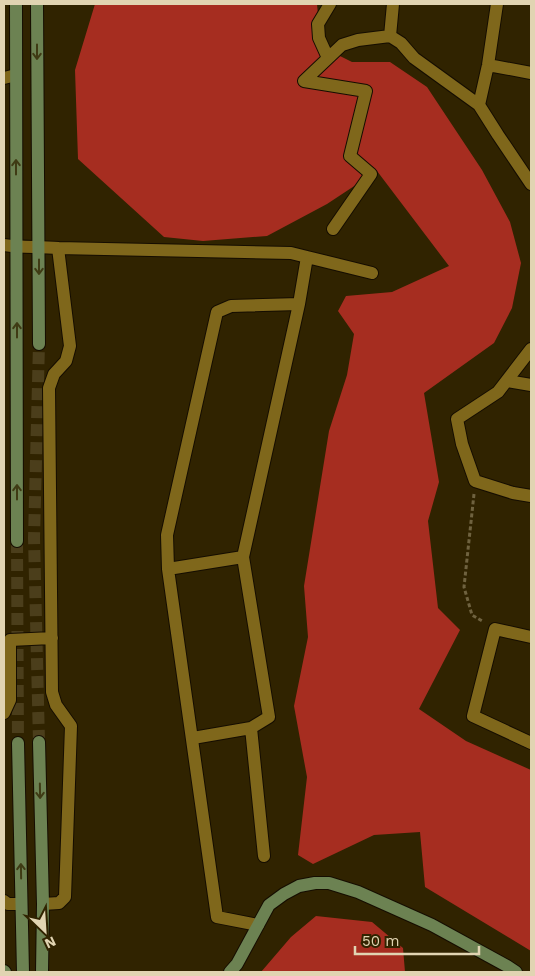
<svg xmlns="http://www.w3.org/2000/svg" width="535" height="976" font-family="'Work Sans',sans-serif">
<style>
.forest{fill:#a62d20}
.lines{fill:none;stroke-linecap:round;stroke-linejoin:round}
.secondary-tunnel{stroke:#4b3e1b;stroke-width:12;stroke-dasharray:12 6;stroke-linecap:butt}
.street-casing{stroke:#150d00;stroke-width:14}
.secondary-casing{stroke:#150d00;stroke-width:14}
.path{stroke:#6f623f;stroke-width:3;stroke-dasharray:4 2.5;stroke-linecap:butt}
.street{stroke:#7f671b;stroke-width:12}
.secondary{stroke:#6c8252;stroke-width:12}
.oneway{stroke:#3f3b14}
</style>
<rect width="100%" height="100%" fill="#302300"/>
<path class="forest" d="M95,4H317L319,26L324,48L352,62H390L427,87L482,170L510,222L521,263L512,308L494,343L424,393L439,482L428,521L438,608L460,630L419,709L466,741L531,770V951L425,887L420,832L374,835L313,864L298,855L307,777L294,706L308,637L304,586L329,431L347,375L354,334L338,311L346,296L392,292L449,266L377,171L327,204L267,236L203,241L164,237L78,159L75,70Z
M316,916L372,922L403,948L405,972H261L291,937Z"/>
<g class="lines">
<path class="secondary-tunnel" d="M17,541L18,743
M39,742L34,538L39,344"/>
<defs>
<path id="street" d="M393,4L390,36L401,43L414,58L479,105L498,135L531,184
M328,58L319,38L318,24L330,4
M488,65L531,73
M4,78L16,75
M479,105L488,65L497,4
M333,229L371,174L350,156L366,91L304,81L342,45L358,40L390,36
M4,245C22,248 40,246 58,248L70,346L66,361L54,374L49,388L52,692L56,705L71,726L65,897L59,903L43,904
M58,248L291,253L307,257
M531,349L498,392L457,419L462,444L475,481L513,493L531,496
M507,381L531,385
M243,557L299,304L307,257L372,273
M168,569L243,557L269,717L251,728
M531,637L495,629L473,716L531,743
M4,713L10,700V640L52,638
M193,738L251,728L264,856
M4,901L8,904H21
M258,925L217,917L168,569L167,535L217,312L231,306L299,304"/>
<path id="secondary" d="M16,4L17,541
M37,4L39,344
M39,742L43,904L42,972
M18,743L23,972
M4,971L5,972
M230,972L237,964L269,905L284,894L299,886L315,883H329L358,892L432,925L507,966L516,972"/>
</defs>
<use href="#street" class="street-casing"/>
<use href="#secondary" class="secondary-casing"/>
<path class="path" d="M474,494L464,587L472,615L484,622"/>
<use href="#street" class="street"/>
<use href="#secondary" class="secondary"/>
</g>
<defs><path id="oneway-shaft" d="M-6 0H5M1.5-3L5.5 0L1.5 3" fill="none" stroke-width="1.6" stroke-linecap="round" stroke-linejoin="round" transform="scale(1.25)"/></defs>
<g class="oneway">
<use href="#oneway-shaft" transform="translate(37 52) rotate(90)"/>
<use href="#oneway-shaft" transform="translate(16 167) rotate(-90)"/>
<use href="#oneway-shaft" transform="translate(39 267) rotate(90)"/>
<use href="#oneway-shaft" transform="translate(17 330) rotate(-90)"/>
<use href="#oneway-shaft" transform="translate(17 492) rotate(-90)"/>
<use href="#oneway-shaft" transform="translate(40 791) rotate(89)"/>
<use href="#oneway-shaft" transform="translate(21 871) rotate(-91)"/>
</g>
<rect width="535" height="976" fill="none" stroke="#e1d4b2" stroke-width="10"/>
<g transform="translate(45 931) rotate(155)" stroke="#302300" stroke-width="4" paint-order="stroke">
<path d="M0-4L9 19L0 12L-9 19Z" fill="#e1d4b2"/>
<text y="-8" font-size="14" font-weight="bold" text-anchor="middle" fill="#e1d4b2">N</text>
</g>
<path d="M355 946v8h124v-8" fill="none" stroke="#e1d4b2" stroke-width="2.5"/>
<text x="362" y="946" font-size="15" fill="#e1d4b2" stroke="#302300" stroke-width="4" paint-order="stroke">50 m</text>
</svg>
